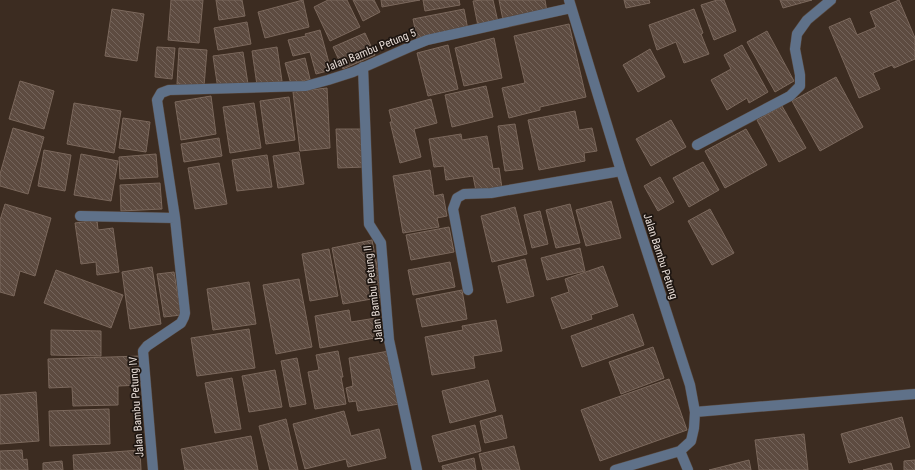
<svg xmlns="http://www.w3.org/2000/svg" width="915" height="470" font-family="'Roboto Condensed',sans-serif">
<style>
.building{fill:url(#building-back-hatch);stroke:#7b685c}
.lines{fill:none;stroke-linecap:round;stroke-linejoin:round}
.minor-casing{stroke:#58483e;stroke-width:11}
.minor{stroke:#5f7189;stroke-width:10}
.labels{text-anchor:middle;stroke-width:3.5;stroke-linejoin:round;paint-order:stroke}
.street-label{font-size:11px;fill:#e8ddd7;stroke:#1e1611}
</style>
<defs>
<pattern id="building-back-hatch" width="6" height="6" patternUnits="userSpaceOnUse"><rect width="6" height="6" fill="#5d4b40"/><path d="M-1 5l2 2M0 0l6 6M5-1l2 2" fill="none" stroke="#74645b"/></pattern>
</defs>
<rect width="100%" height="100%" fill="#3c2c21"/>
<path class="building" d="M171,0H203L199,43L168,40Z
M216,0H242L245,16L219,20Z
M303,0L309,27L265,38L258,12Z
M328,0H347L360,27L330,41L314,7Z
M353,0H374L380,12L363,21Z
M381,0H420L382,7Z
M423,0H459L460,5L425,11Z
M482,0H493L498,22L478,26L473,1Z
M499,0H545L547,12L503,20Z
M624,0H649L650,3L626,8Z
M717,0H724L736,31L714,40L701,5Z
M780,0H812L783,8Z
M899,0L915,38V59L894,68L892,65L873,73L880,89L859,98L829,27L850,18L857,35L876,27L870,12Z
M112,9L144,14L137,61L105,56Z
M464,9L468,30L417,39L413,19Z
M694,9L703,33L701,34L709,54L684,63L676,42L657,50L649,25Z
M247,22L251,44L218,50L214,28Z
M569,24L586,97L540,107V110L509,118L502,88L525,83L514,36Z
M320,30L331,70L316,74L310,52L293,56L288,40L306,36L305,34Z
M767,31L794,81L775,92L747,42Z
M365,33L375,55L343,69L333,47Z
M494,38L502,78L464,86L455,48Z
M448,45L458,89L428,96L417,53Z
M742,45L768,92L749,103L747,98L727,110L711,80L731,69L724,55Z
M157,47L175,48L172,79L155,77Z
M277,47L282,81L257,85L252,51Z
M179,48L207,50L204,86L177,84Z
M650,49L665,77L638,92L623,65Z
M243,52L248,84L218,89L213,56Z
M305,58L310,79L291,84L285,63Z
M836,77L863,127L820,151L792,101Z
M20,81L54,91L44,129L9,119Z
M486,86L493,117L452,127L445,95Z
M327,88L330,148L300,151L293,92Z
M211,96L216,134L181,140L175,102Z
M289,97L295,140L266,144L260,101Z
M431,99L437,123L414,129L421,157L400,163L390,122H392L389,110Z
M74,103L121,111L114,153L67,144Z
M254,103L261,148L230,153L223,107Z
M782,106L806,148L779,162L757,120Z
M575,111L579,130L592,128L597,151L584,153L585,161L539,170L528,120Z
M123,118L150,122L146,152L119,148Z
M671,120L686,147L651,166L636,139Z
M515,124L523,169L505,171L498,126Z
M13,128L44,137L28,194L0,186V174Z
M336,129H363L365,167L338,168Z
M746,129L767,165L725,188L705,151Z
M461,134L462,140L487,136L493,169L499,168L502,188L476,191L473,176L446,180L444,166L434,167L429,139Z
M219,138L222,156L184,162L181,144Z
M44,150L71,155L65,191L38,186Z
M299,152L304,184L278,188L273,156Z
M81,154L118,161L111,201L74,195Z
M156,154L158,177L120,179L119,157Z
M267,155L272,187L237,191L232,160Z
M703,162L719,190L689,207L673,178Z
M219,163L227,204L195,209L188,168Z
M430,170L434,196L443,194L447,216L437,218L439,227L403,233L393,176Z
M660,177L674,202L658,211L644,186Z
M160,183L162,209L121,211L120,185Z
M611,201L621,238L586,246L576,210Z
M5,204L51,218L35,276L20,271L14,296L0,292V220Z
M570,204L580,243L556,248L546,210Z
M515,207L527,254L492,262L481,216Z
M710,209L734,253L712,265L688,221Z
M540,211L548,244L532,248L524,215Z
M97,220L98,230L113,228L119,272L97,275L96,262L81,264L75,223Z
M449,227L454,252L411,260L406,235Z
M372,240L383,297L343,304L332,248Z
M580,248L585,271L547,280L541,258Z
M329,249L338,296L310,301L302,254Z
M525,259L534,296L507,303L498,266Z
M450,262L455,287L413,295L408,270Z
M603,266L618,306L591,315L592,319L562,329L551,298L569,292L565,279Z
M152,267L161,324L130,329L122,272Z
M56,270L123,295L111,328L44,303Z
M174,272L181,315L164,317L157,274Z
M299,279L312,347L276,354L263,285Z
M249,282L256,324L213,330L207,289Z
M462,290L467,319L422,327L416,299Z
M349,310L351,322L376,318L380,337L320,348L315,316Z
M633,314L644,345L582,367L571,336Z
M496,320L502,351L473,356L475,368L432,375L425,337L463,330L462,326Z
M249,329L255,368L197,376L191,338Z
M51,330L101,331V356L51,355Z
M653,347L664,378L621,394L609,362Z
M338,351L343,377H341L346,404L315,409L308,372L319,370L316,355Z
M389,351L399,404L358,411L356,401L349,402L346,388L353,386L349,358Z
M141,356L142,385L118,386V405L73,406L72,387L49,388L48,359Z
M297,358L306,404L290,407L281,361Z
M275,370L282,407L249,412L242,376Z
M232,378L241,429L215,433L205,383Z
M669,379L687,430L600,461L581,410Z
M488,380L496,411L450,423L442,391Z
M36,392L39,441L0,444V395Z
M109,409L110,444L50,446L49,411Z
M344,411L351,436L379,429L386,458L348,467L346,459L305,469L293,424Z
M502,415L507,438L485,443L480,421Z
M902,417L910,447L849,463L841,434Z
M286,419L298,470H270L259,426Z
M475,425L481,451L439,462L432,436Z
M804,434L808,470H759L755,440Z
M251,436L258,470H185L181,449Z
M514,446L520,470H483L479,454Z
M22,450L23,460L27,459L28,470H0V451Z
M140,450L141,470H74L73,455Z
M474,458L476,470H443L442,466Z
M749,460L751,470H709Z
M915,460V470H904V461Z
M62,461L63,470H43V463Z
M891,463L893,470H863Z"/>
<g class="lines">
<defs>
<path id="minor" d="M569,0L621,171L690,385L695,412L694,428L691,441L680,451L615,470
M363,67L369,224L381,243L389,340L417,470
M697,145L790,96L800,86V75L795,49L797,34L807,20L831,0
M80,216L175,218
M468,290L453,209L457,198L464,194L491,193L621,171
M695,412L915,394
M680,451L688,470
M153,470L143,351L147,346L181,323L184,317L185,313L175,218L157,100L161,93L169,90L306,86L328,80L353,72L412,46L427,40L571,8"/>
</defs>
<use href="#minor" class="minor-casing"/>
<use href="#minor" class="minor"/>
</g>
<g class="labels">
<g class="street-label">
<text transform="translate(370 50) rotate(-22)" y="4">Jalan Bambu Petung 5</text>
<text transform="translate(661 256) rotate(72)" y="4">Jalan Bambu Petung</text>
<text transform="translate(373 294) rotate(-97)" y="4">Jalan Bambu Petung II</text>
<text transform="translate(136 407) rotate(-94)" y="4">Jalan Bambu Petung IV</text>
</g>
</g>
</svg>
